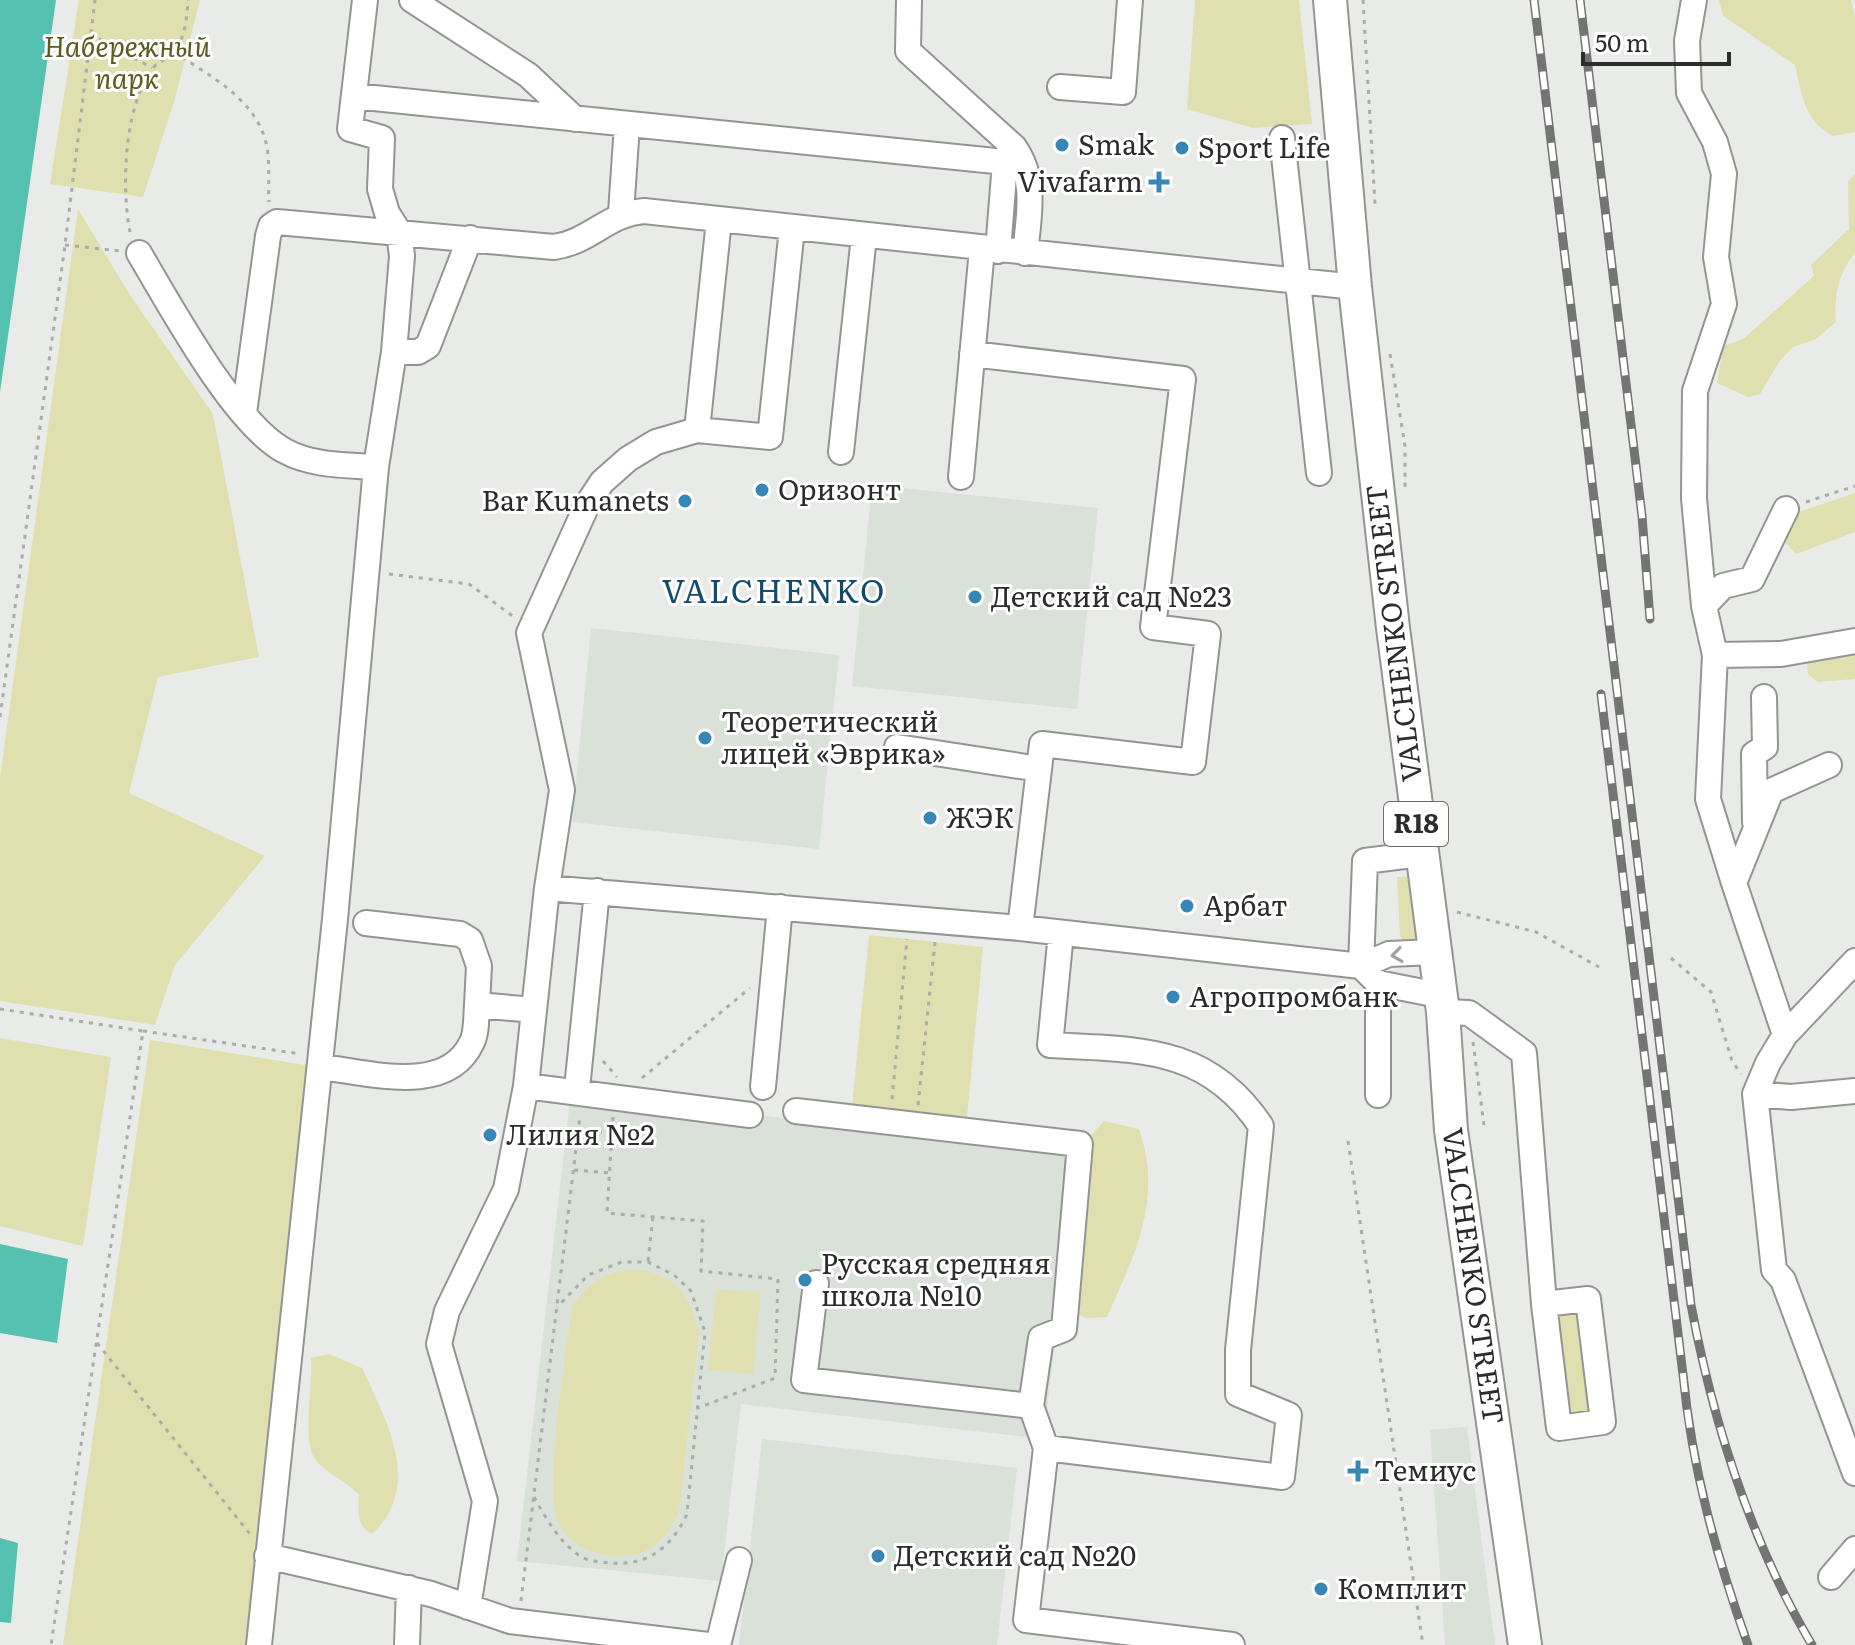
<svg xmlns="http://www.w3.org/2000/svg" width="1855" height="1645" font-family="Literata,serif">
<style>
.built{fill:#d9e1d9}
.green{fill:#e0dfb0}
.water{fill:#54c1b1}
.lines{fill:none;stroke-linecap:round;stroke-linejoin:round}
.minor-casing{stroke:#939593;stroke-width:28}
.major-casing{stroke:#939593;stroke-width:36}
.path{stroke:#aaacaa;stroke-width:3;stroke-dasharray:4 6;stroke-linecap:butt}
.minor{stroke:#fff;stroke-width:24}
.major{stroke:#fff;stroke-width:32}
.rail-casing{stroke:#737473;stroke-width:9}
.rail{stroke:#fff;stroke-width:6;stroke-dasharray:18;stroke-linecap:butt}
.oneway{stroke:#a0a0a0}
.poi-dot{fill:#3687b8;stroke:#fff;stroke-width:3}
.labels{text-anchor:middle;stroke-width:6;stroke-linejoin:round;paint-order:stroke}
.shield{fill:#fff;stroke:#6b6b6b;stroke-width:2}
.shield-label{font-size:26px;font-weight:bold;fill:#2b2c2b}
.park-label{font-size:28px;font-style:italic;fill:#5d5b20;stroke:#fff}
.poi-label{font-size:28px;fill:#2b2c2b;stroke:#fff;text-anchor:start}
.street-label{font-size:28px;fill:#2b2c2b;stroke:#fff}
.quarter-label{font-size:32px;letter-spacing:2px;fill:#114c6d;stroke:#fff}
</style>
<rect width="100%" height="100%" fill="#e9ebe9"/>
<path class="built" d="M872,485L1098,508L1077,709L852,686Z
M591,628L839,655L819,849L572,822Z
M571,1091L1075,1155L1044,1439L741,1404L721,1581L517,1561Z
M1467,1427L1495,1645H1445L1430,1430Z
M762,1439L1017,1468L997,1645H739Z"/>
<path class="green" d="M79,0H200L174,102L143,197L50,184Z
M1195,0H1299L1312,124L1253,128L1187,109Z
M1719,0H1851L1855,17V132L1833,136C1804,121 1802,95 1795,65L1723,16Z
M1855,174V253C1838,273 1834,297 1836,322L1816,339L1793,347L1779,362L1760,394L1748,397L1717,383L1723,346L1743,339L1814,276L1811,265L1849,229L1848,181Z
M78,209L130,295L213,414L259,657L158,677L129,793L265,856L175,965L155,1025L0,1001V778Z
M1855,493V532L1796,554L1783,540L1790,515Z
M1855,653V679L1818,682L1808,674L1807,662Z
M1412,876L1418,935L1414,942L1405,943L1400,936L1397,877Z
M869,935L983,947L967,1117L852,1106Z
M0,1038L111,1057L83,1246L0,1226Z
M150,1040L312,1066L251,1645H63Z
M1104,1121L1139,1129C1163,1199 1136,1252 1107,1317L1086,1318L1068,1310L1084,1143Z
M637,1269C679,1277 688,1293 699,1333L679,1512C666,1538 651,1557 619,1556C595,1556 569,1545 558,1522C543,1490 567,1350 572,1307C591,1280 603,1272 637,1269Z
M716,1289L761,1293L753,1374L708,1370Z
M1580,1311L1592,1407L1589,1413L1575,1415L1568,1411L1556,1314Z
M329,1354L362,1368C386,1420 424,1486 372,1534C356,1526 358,1511 359,1495C346,1480 327,1475 315,1459C302,1443 313,1382 311,1358Z"/>
<path class="water" d="M0,0H56L0,392Z
M0,1244L68,1259L57,1343L0,1333Z
M0,1538L18,1543L11,1623L0,1622Z"/>
<g class="lines">
<defs>
<path id="minor" d="M412,0L528,75L575,119
M909,0L908,51L1014,147C1037,179 1029,216 1025,253
M1694,0L1687,41L1689,93L1715,142L1724,174L1716,257L1724,304L1695,391L1694,498L1704,606L1715,655
M1060,87L1123,92L1130,0
M354,96L1005,162L998,251
M1282,138L1319,473
M621,213L627,125
M719,220L697,430L770,437L792,228
M139,253C170,305 234,424 285,451C312,466 347,465 376,467
M394,352H418L428,346L470,238
M972,354L1183,379L1153,627L1208,634L1193,762L1042,744L1020,928
M244,413L268,236L271,226L277,222L554,247C590,242 607,214 644,211L1355,287
M841,452L864,236
M961,477L982,249
M1704,606L1723,586L1752,579L1786,509
M897,747L1039,769
M1755,822L1754,754L1765,747L1764,697
M1420,854L1365,861L1361,966L1378,983L1438,995
M1734,883L1708,799L1715,655L1781,654L1855,641
M547,888L1020,928L1361,966L1389,954L1434,952
M366,923L460,934L470,940L479,966L477,1005
M1061,933L1050,1045C1137,1050 1207,1045 1261,1126L1238,1350V1394L1289,1415L1282,1477L1046,1448L1026,1620L1232,1645
M1855,961L1785,1035L1768,1063L1755,1094L1774,1270L1783,1280L1855,1473
M1443,1012L1469,1013L1524,1053L1544,1304L1559,1428L1603,1422L1588,1299L1544,1304
M1785,1035L1734,883L1771,791L1829,765
M320,1067C368,1072 447,1097 472,1042C477,1032 476,1016 477,1005L534,1010
M578,1079L597,891
M526,1086L750,1115
M763,1087L780,907
M1755,1094L1791,1097L1855,1091
M1378,1095V983
M796,1111L1080,1144L1064,1329L1041,1338L1031,1406L1046,1448
M816,1283L804,1380L1031,1406
M267,1556L431,1594L510,1621L708,1645
M1831,1577L1855,1549
M468,1607L485,1501L439,1344L447,1311L506,1189L526,1086L547,888L562,790L529,633L587,505L602,482L628,459L656,442L697,430
M259,1645L335,919L376,467L394,352L402,256L399,232L387,213L380,189L382,138L350,129L365,0
M407,1645L409,1588
M718,1645L739,1560"/>
<path id="major" d="M1330,0L1355,287L1393,628L1443,1012L1451,1130L1525,1645"/>
</defs>
<use href="#minor" class="minor-casing"/>
<use href="#major" class="major-casing"/>
<path class="path" d="M1363,0L1375,204
M89,37L102,40L152,68
M174,52C210,76 258,100 267,147C270,164 268,184 269,202
M130,232C121,188 124,105 153,68C158,62 167,59 173,53C185,40 187,17 188,0
M65,245L120,251
M1390,354L1405,446V489
M1806,502L1855,486
M389,574L469,584L514,617
M0,717L65,245L95,0
M1457,912L1536,932L1599,967
M1671,958L1711,992L1732,1061L1741,1074
M0,1009L143,1031L51,1645
M143,1031L301,1054
M1473,1042L1484,1125
M603,1061L617,1077
M642,1078L750,988
M892,1099L907,939
M918,1105L935,942
M613,1117L607,1213L703,1221L701,1271L778,1279L775,1378L698,1408
M578,1130L612,1133
M1348,1141L1423,1645
M574,1170L610,1173
M648,1261L653,1217
M97,1343L250,1534
M534,1497C546,1518 558,1541 580,1556C587,1561 600,1562 610,1563C648,1566 671,1548 687,1514L705,1332L691,1291L674,1275L648,1262H622L588,1275L557,1307
M521,1601L580,1116"/>
<use href="#minor" class="minor"/>
<use href="#major" class="major"/>
<defs>
<path id="rail" d="M1534,0L1691,1305C1713,1422 1751,1542 1812,1645
M1580,0L1642,516L1650,619
M1601,694L1684,1383
M1683,1374C1692,1469 1716,1555 1748,1645"/>
</defs>
<use href="#rail" class="rail-casing"/>
<use href="#rail" class="rail"/>
</g>
<defs><path id="oneway-chevron" d="M-2-3.5L2.5 0L-2 3.5" fill="none" stroke-width="1.6" stroke-linecap="round" stroke-linejoin="round" transform="scale(2)"/></defs>
<use class="oneway" href="#oneway-chevron" transform="translate(1397 955) rotate(172)"/>
<g class="poi-dot">
<circle cx="1062" cy="145" r="8"/>
<circle cx="1182" cy="148" r="8"/>
<path d="M1155 170h8v8h8v8h-8v8h-8v-8h-8v-8h8z"/>
<circle cx="762" cy="490" r="8"/>
<circle cx="685" cy="501" r="8"/>
<circle cx="975" cy="597" r="8"/>
<circle cx="705" cy="738" r="8"/>
<circle cx="930" cy="818" r="8"/>
<circle cx="1187" cy="906" r="8"/>
<circle cx="1173" cy="997" r="8"/>
<circle cx="490" cy="1135" r="8"/>
<circle cx="805" cy="1280" r="8"/>
<path d="M1354 1459h8v8h8v8h-8v8h-8v-8h-8v-8h8z"/>
<circle cx="878" cy="1556" r="8"/>
<circle cx="1321" cy="1589" r="8"/>
</g>
<g class="labels">
<rect class="shield" x="1384" y="802" width="64" height="44" rx="6"/>
<g class="shield-label">
<text x="1416" y="833">R18</text>
</g>
<g class="park-label">
<text x="127" y="57">Набережный<tspan x="127" dy="32">парк</tspan></text>
</g>
<g class="poi-label">
<text x="1078" y="155">Smak</text>
<text x="1198" y="158">Sport Life</text>
<text x="1143" y="192" text-anchor="end">Vivafarm</text>
<text x="778" y="500">Оризонт</text>
<text x="669" y="511" text-anchor="end">Bar Kumanets</text>
<text x="991" y="607">Детский сад №23</text>
<text x="721" y="732">Теоретический<tspan x="721" dy="32">лицей «Эврика»</tspan></text>
<text x="946" y="828">ЖЭК</text>
<text x="1203" y="916">Арбат</text>
<text x="1189" y="1007">Агропромбанк</text>
<text x="506" y="1145">Лилия №2</text>
<text x="821" y="1274">Русская средняя<tspan x="821" dy="32">школа №10</tspan></text>
<text x="1374" y="1481">Темиус</text>
<text x="894" y="1566">Детский сад №20</text>
<text x="1337" y="1599">Комплит</text>
</g>
<g class="street-label">
<text transform="translate(1394 633) rotate(-97)" y="10">VALCHENKO STREET</text>
<text transform="translate(1473 1276) rotate(82)" y="10">VALCHENKO STREET</text>
</g>
<g class="quarter-label">
<text x="774" y="603">VALCHENKO</text>
</g>
</g>
<path d="M1583 52v12h146v-12" fill="none" stroke="#2b2c2b" stroke-width="4"/>
<text x="1595" y="52" font-size="24" fill="#2b2c2b" stroke="#ffffff" stroke-width="6" paint-order="stroke">50 m</text>
</svg>
